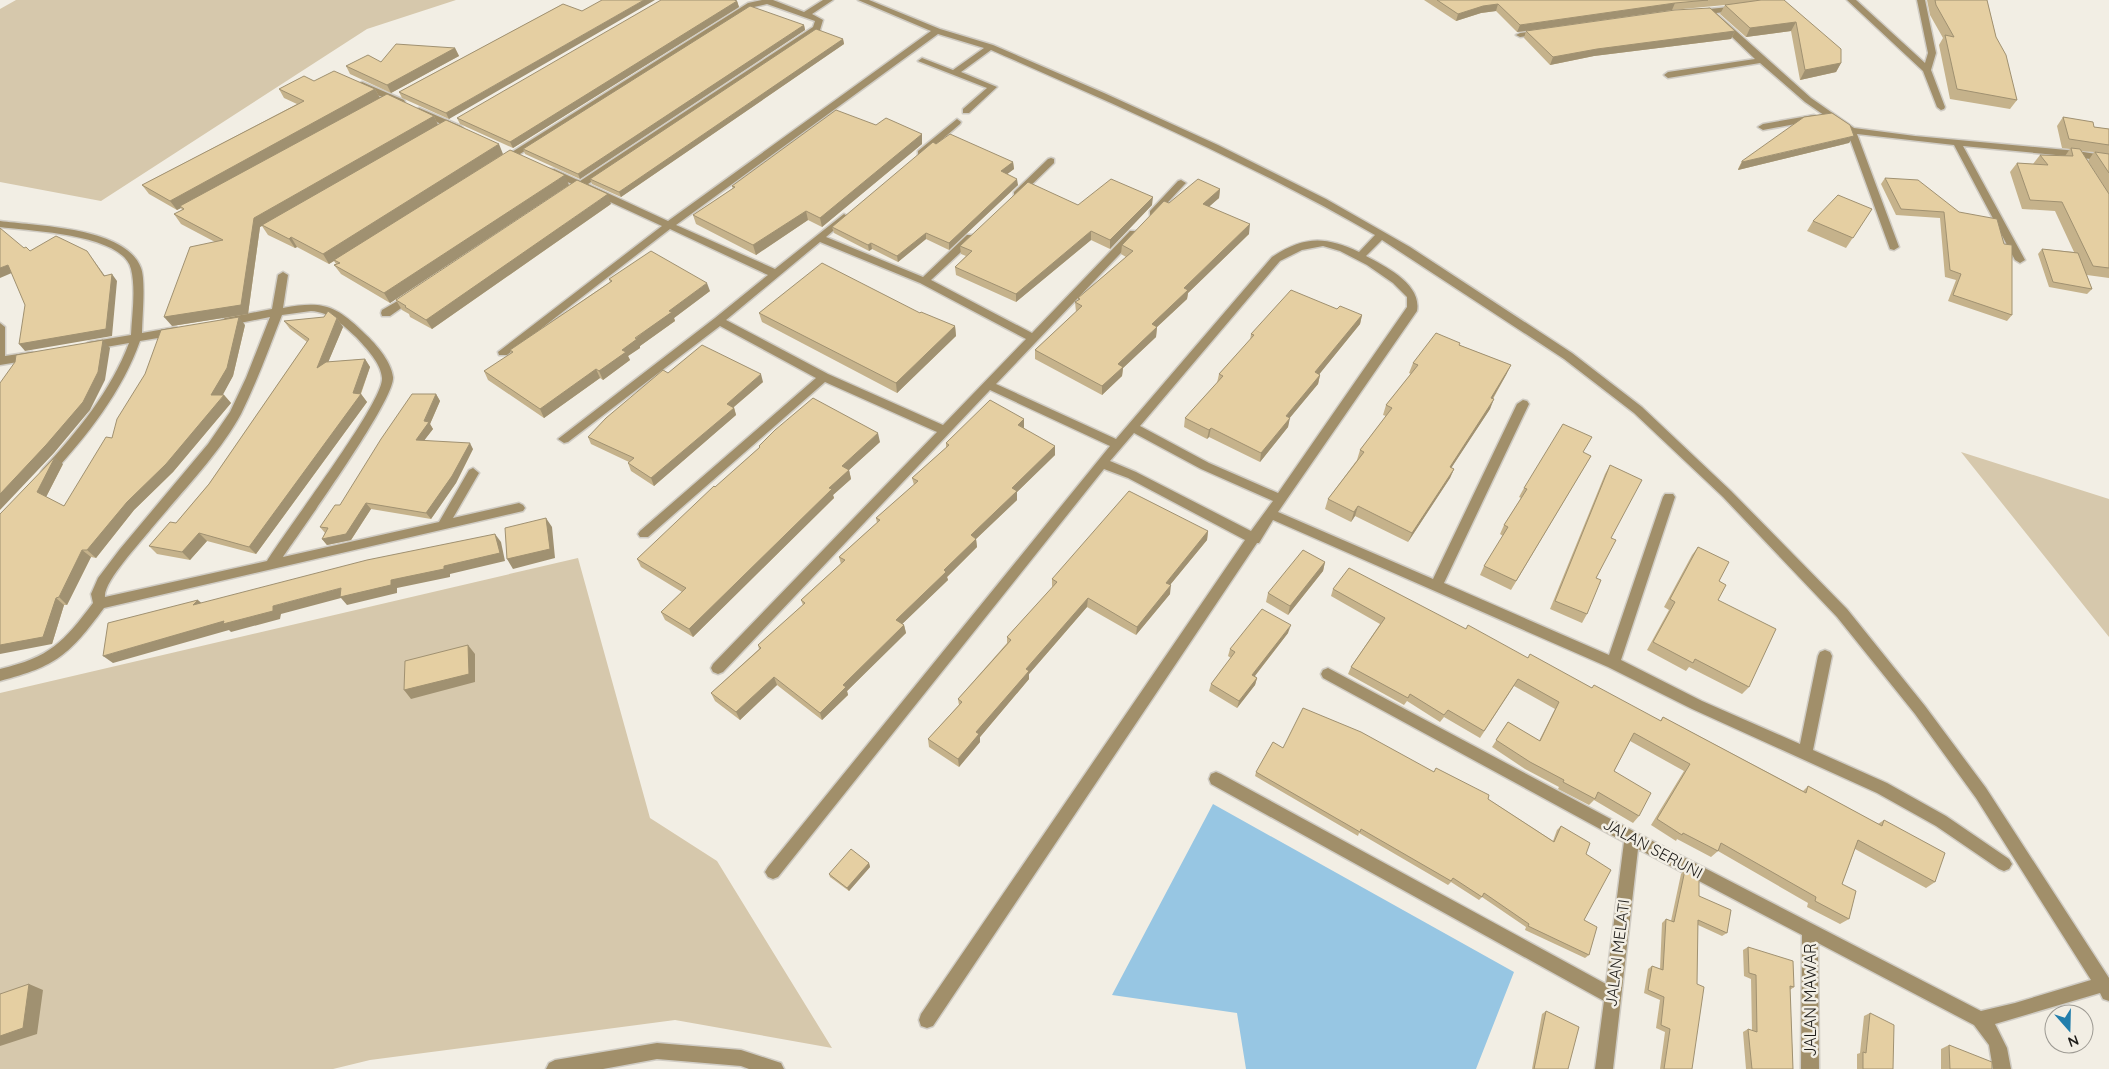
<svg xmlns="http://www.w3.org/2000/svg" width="2109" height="1069" font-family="Quicksand,sans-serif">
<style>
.green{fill:#d6c8ac}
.water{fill:#97c6e3}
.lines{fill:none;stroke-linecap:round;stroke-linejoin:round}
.minor-casing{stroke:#d0ccc4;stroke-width:3}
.minor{fill:#a18f6a;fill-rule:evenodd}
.wall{fill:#c5b28b}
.shaded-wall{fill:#a09171}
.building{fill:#e5cfa2;stroke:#a09171}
.labels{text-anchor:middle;stroke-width:5;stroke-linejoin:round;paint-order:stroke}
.near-street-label{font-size:16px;fill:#1e1c19;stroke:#f2eee4}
</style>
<rect width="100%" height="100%" fill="#f2eee4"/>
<path class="green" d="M16,0H456L367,29L101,201L0,182V9Z
M1961,452L2109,499V637Z
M578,558L650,818L717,861L832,1048L675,1020L370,1060L333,1069H0V693Z"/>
<path class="water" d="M1213,804L1514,972L1476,1069H1246L1237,1013L1112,995Z"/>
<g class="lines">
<defs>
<path id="minor" d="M762,0H773L804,12L823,0H833L812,14L823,20L820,30L588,184L668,221L931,31L858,0H869L940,29L993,45L1104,93L1218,145L1326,199L1410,247L1572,353L1642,407L1731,491L1847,609L1925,706L1986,788L2109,978V1001L2103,999L2100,993L1995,1024L2007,1048L2011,1069H1993L1989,1045L1974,1025L1818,943L1819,1069H1801L1802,935L1638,849L1613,1069H1595L1604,1001L1211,784L1209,779L1211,774L1216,772L1221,774L1606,984L1624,842L1323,678L1321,674L1323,670L1328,668L1637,833L1981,1011L2015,1003L2091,980L1976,798L1915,714L1837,617L1723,497L1634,413L1564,359L1382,240L1366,256C1386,267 1422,284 1417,311L1278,512L1433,579L1517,404L1523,400L1527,401L1529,404L1444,583L1609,655L1663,497L1665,494H1673L1675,497L1621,660L1702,701L1800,744L1818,656L1820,652L1825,650L1830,652L1832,656L1813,750L1887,783L1946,816L2009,859L2012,864L2009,869L2004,871L1999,869L1936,826L1877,793L1692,709L1608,667L1273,520L1259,543H1257L933,1026L927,1028L921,1026L919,1020L921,1014L1245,540L1128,478L1104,469L778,877L773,879L768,877L765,872L768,867L1110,446L990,390L723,672L718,674L713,672L711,668L713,664L937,432L825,382L648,537H640L638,534L640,531L816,378L720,326L568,442L564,443L558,439L715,318L768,275L670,229L507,355H499L498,352L662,226L582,189L573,194H567V190L574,185L548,173V169H554L580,181L813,27L815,21L767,4L754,7L504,164H498L496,162L748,3ZM938,34L984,48L953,70L922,58L918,61L987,88L963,109V113H969L997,87L961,72L991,50C1121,107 1252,164 1375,235L1359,252C1325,236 1304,236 1272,257L1116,439L996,384L1138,235V231H1130L1032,333L931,280L975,239V235H967L923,277L826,237L847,219L849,217L844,214L775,269L676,225ZM820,242L920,283L1026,339L943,425L828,374L726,320ZM1323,246L1340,251L1367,265L1393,283L1407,297V307L1278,493L1209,463L1140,426L1280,261L1302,250ZM1134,433L1201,469L1273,501L1251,531L1136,472L1110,461Z
M1847,0H1856L1925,63L1928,53L1917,0H1925L1936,53L1931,70L1945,107L1944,109L1941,110L1937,107L1923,71Z
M1739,6H1742V10L1716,13L1811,98L1854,128L1915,136L2077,151L2109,156V162L2077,157L1963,146L2025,260L2020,263L2015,260L1954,145L1857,134L1899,247L1894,250L1890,249L1847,131L1805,102L1760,63L1668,78L1664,75L1668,72L1755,59L1705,11L1709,9Z
M1541,30H1544V34L1520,37L1516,35L1520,33Z
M362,82L404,100L405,102L401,105L398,104L359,87L358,85Z
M419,108L461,126L463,128L458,131L455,130L416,113L415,111Z
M1814,115L1818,118L1817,120L1763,130L1758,127L1763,124Z
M957,119L961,122L960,124L924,155H918V151Z
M1051,158L1054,159V163L1020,196H1014V192L1048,159Z
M1181,180L1186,183L1184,185L1156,215H1150V211L1178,181Z
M0,221C37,226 126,227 141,268C146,281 142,318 142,333L176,327L181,331L176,335L140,341C122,392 87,436 51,475L47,477L41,472L43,469C77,432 111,391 129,343L89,350L84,346L89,342L131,335C132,314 136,290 131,269C123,234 30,231 0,227Z
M283,272L288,275L283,308C321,301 334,304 362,331C374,342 391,360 393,377C396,399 301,530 283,557L439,522L469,470L473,468L479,473L453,518L519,503L523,505L525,508L523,511L104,608C69,655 57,666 0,681V669C50,657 63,643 93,603L91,594L98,578L120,549L208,444L230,412L246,378L270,317L225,326L220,322L225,318L272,309L278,275ZM311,311C330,312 343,325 356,337C366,348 381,363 382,378C384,402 285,531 267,561L105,597C103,582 141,542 151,529C180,494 220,453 241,414C257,382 269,348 282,315Z
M413,292L417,293L418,295L417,297L390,316H382L381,313L382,310Z
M0,323L5,327V356L32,352L37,356L36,359L0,365Z
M657,1043L741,1050L781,1063L784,1069H749L741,1066L657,1059L603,1069H546L549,1063L555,1060Z"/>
</defs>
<use href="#minor" class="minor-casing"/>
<use href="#minor" class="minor"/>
</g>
<path class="wall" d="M1424,0H1784L1841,63L1836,72L1800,80L1791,31L1746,37L1720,14L1725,5L1672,10L1541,29L1735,31L1731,39L1594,56L1550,65L1524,38L1526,31L1517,32L1496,11L1481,13L1456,21Z
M1927,0H1987L1996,37L2017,100L2010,109L1950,99L1939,45L1943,38L1930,15Z
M737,1L739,7L513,148L460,124L457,118Z
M563,4L449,119L402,98L399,92Z
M804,25L805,30L580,179L525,154L523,149Z
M843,39L844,44L621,197L592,184L590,179Z
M455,48L459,56L391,93L350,74L346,66L381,62Z
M314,81L375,89L380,98L434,116L438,125L569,185L390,303L341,274L334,265L336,264L334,261L329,264L297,247L295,248L268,235L262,226L260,227L248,314L172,326L215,242L181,224L174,214L182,210L181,208L177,210L149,194L142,185L297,104L284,98L279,89Z
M2063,117L2094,127L2109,129V194L2088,161L2094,152L2081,151L2109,194V278L2087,275L2092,289L2087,294L2049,287L2038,254L2042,249L2074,252L2055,211L2022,209L2010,172L2017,163L2033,164L2040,155L2065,156L2070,149L2062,148L2057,126Z
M876,125L922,134V144L822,227L808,220L756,255L696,224L693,215L733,189L732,186Z
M1849,143L1738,170V169L1742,161Z
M936,144L1013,162L1014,169L1007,174L1018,185L949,250L926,239L898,262L872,249L869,251L834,233L832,227Z
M1885,178L1959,212L2012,315L2007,321L1948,301L1956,280L1945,277L1940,218L1896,215L1881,184Z
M1220,189L1219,198L1209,206L1249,234L1188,293L1187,299L1157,327L1156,337L1123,368L1122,376L1102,395L1035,359V350L1076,312L1075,302L1078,300V298L1126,257L1121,254L1122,245L1169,203Z
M611,204L432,329L410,317L409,314L402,310L396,300Z
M1078,205H1152L1110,249L1091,240L1016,302L956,275L955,267L966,256L961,254L960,246Z
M1872,209L1846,248L1807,231L1813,221Z
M609,279L710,291L674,318L675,321L640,346V348L628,356L630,360L603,380L600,378L544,418L488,380L484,371L511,354L510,350L610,282Z
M1337,309L1362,315L1360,324L1319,374L1320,375L1318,384L1289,418L1288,427L1260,462L1209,437L1207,439L1184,427L1185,418L1217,383L1219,374L1250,340L1251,334Z
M759,313H920L955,326L956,336L897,393L762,322Z
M337,318L343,327L328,362L365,359L370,367L361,394L367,402L256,554L207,541L190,560L157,554L149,546L176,523L209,484L307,342L290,329L284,321Z
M245,325L233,376L222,395H224L231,403L173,472L134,510L96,558L91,557L67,605H64L52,644L0,514L63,464L46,497L64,506L112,438Z
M1459,345L1511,365L1506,375L1493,399L1490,409L1451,468L1454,469L1450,478L1408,542L1355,516L1351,522L1325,509L1328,499L1357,460L1360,450L1386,416L1383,415L1386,405L1411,374L1409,373L1413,363Z
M668,373L763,382L734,407L736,415L654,486L631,471L628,463L629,462L591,444L588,437Z
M436,394L440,401L430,424L433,429L424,440L473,449L456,483L431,519L371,509L351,540L327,545L322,539L325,533L320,527L340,505Z
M1024,419V428L1055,455L1017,492V500L976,539L977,547L947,577L948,580L902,624L904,625L906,633L847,691L848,695L822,720L777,685L740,720L715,701L711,693L759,649L758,645L803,605L801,600L841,564L839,557L877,523L876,518L914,485L912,478L946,448V443Z
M880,442L849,470L851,479L833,495L834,498L693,637L665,620L661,612L682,592L641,567L637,559L759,448V446Z
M1583,453L1591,456L1511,590L1480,575L1484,566L1503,536L1500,534L1504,525L1521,498L1519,497L1524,488Z
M1610,465L1611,538L1596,578L1587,614L1582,623L1550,609L1605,474Z
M1208,531L1207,540L1170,585V594L1136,635L1087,607L1029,674V679L980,737V742L959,767L929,747L928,739L959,705L958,699L1007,643V637L1052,588V579Z
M1698,547L1719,581L1718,600L1749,687L1742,694L1689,667L1686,671L1647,650L1669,610L1664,607L1692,555Z
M1325,562L1323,571L1288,615L1266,602L1268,593Z
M1333,589L1466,629L1592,688L1660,721L1663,717L1803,791L1808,786L1878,824L1884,820L1935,882L1926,888L1855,849L1842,884L1849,919L1840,924L1807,907L1808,903L1718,851L1711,857L1677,839L1676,841L1651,825L1684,771L1630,741L1614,771L1639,816L1633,823L1594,800L1589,805L1558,789L1559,787L1525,769L1492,747L1508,722L1539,741L1555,709L1514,686L1480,738L1444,717L1440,722L1407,701L1404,705L1348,674L1351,667L1380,624L1331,596Z
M1288,633L1255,676L1257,678L1255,685L1237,708L1209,691L1211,684L1231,658L1228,656L1230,649Z
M1283,748L1433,772L1488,799L1553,841L1557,830L1561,826L1586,854L1584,920L1589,955L1585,958L1525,930L1526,927L1482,897L1479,900L1451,882L1448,885L1359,833L1358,836L1255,776L1256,772Z
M869,863L870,867L849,891L830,877L829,874Z
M1685,870L1699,896L1727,933L1722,936L1698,925L1692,1069H1660L1665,1032L1656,1028L1660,1000L1644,993L1648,969L1652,966L1660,969L1662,923L1666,919L1671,921L1681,874Z
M1748,947L1794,987L1790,990L1793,1069H1746L1743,1032L1748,1029L1752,1031L1751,979L1744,976L1743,950Z
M1546,1011L1568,1069H1532L1542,1014Z
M1870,1013L1893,1069H1857V1054L1860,1053L1864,1016Z
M1949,1045L1992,1069H1941V1049Z"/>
<path class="shaded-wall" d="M644,0H655L449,119L446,113Z
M737,1L739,7L513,148L510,142Z
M1675,3L1672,10L1517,32L1520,25Z
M1498,4L1496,11L1481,13L1456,21L1458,14L1483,6Z
M1796,22L1791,31L1746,37L1750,28Z
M804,25L805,30L580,179L578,174Z
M1735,31L1731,39L1594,56L1550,65L1553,57L1597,49Z
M843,39L844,44L621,197L619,192Z
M455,48L459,56L391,93L387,85Z
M1841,63L1836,72L1800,80L1805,70Z
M375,89L380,98L180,206L181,208L177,210L170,201Z
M434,116L438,125L260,227L248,314L172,326L164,317L254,218Z
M922,134V144L822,227L820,218Z
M1854,136L1849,143L1738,170L1742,162Z
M499,144L503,154L329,264L323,254Z
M1013,162L1014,169L1002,178L1001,171Z
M565,175L569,185L390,303L384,293Z
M1017,179L1018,185L949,250V243Z
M1220,189L1219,198L1202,213L1203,204Z
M608,194L611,204L432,329L426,320Z
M1153,197L1152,205L1110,249V240Z
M806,211L808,220L756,255L753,245Z
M1250,224L1249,234L1188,293L1187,299L1157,327L1156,337L1123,368L1122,376L1102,395V386L1118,364L1152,324L1184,288Z
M1091,231V240L1016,302V294Z
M926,233V239L898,262L897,256Z
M291,237L297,247L295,248L289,239Z
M871,243L872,249L869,251L868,245Z
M87,251L92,258L110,283L104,276Z
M8,265L14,272L0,278V268Z
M112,274L117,281L112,336L25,351L19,344Z
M707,283L710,291L674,318L675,321L640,346V348L628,356L630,360L603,380L599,371L622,350L669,311Z
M1362,315L1360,324L1313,382L1315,372Z
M239,317L245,325L233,376L219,402L224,395L231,403L173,472L134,510L96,558L87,550L211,395Z
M337,318L343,327L322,377L317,368Z
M955,326L956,336L897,393L896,383Z
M103,340L110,348L105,380L90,410L54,453L0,510V494Z
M365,359L370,367L360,395L361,394L367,402L256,554L249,547L353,393Z
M1511,365L1506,375L1487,408L1491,398Z
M596,369L600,378L544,418L540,409Z
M761,374L763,382L729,411L727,404Z
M1320,375L1318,384L1284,425L1286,416Z
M436,394L440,401L430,424L433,429L420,446L416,440Z
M1494,399L1490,409L1446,476L1450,467Z
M734,408L736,415L654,486L651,478Z
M1290,418L1288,427L1260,462L1261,453Z
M1024,419V428L1018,425Z
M1211,428L1209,437L1207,439L1209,430Z
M878,433L880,442L849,470L851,479L833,495L834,498L693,637L689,629L842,466Z
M470,443L473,449L456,483L431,519L426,513Z
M1055,446V455L1017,492V500L976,539L977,547L947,577L948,580L898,628L896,620L944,570L971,535L1012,488Z
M55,457L63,464L45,499L37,492Z
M1454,469L1450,478L1408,542L1412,533Z
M366,503L371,509L351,540L327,545L322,539Z
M1358,506L1355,516L1351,522L1354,512Z
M546,518L552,527L555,558L513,569L507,559Z
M1208,531L1207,540L1165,591L1166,583Z
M199,533L207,541L190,560L182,552Z
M495,534L501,542L505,561L450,574V577L397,588V593L347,605L341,598L281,614L280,619L231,632L229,630L113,663L103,656L273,606L341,588L391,580L444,566Z
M82,550L91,557L67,605L59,597Z
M1325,562L1323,571L1288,615L1290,606Z
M1171,585L1170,594L1136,635L1137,627Z
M56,598L64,605L52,644L0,654V645Z
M1088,598L1087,607L1029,674V679L980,737V742L959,767L958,759L976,732L1026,669Z
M198,600L206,607L193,605Z
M904,625L906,633L847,691L848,695L822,720L820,713L843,685Z
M1291,625L1288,633L1250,682L1252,675Z
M468,645L475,654V682L411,699L404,690Z
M774,677L777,685L740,720L736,712Z
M1257,678L1255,685L1237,708L1239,701Z
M869,863L870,867L849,891L847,888Z
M29,984L43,990L37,1034L0,1046V1036Z"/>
<path class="building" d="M602,0H644L446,113L399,92L563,4L582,11Z
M661,0H734L737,1L510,142L457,118Z
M1437,0H1708L1675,3L1520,25L1498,4L1483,6L1458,14Z
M1761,0H1784L1841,49V63L1805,70L1796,22L1750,28L1725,5Z
M1935,0H1987L1996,37L2006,55L2017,100L1957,89L1945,35L1954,37L1936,5Z
M750,6L804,25L578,174L523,149Z
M1710,8L1735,31L1597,49L1553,57L1526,31L1675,10Z
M816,29L843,39L619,192L590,179Z
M396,44L455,48L387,85L346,66L368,55L381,62Z
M334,71L375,89L170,201L142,185L304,101L279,89L304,76L314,81Z
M387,94L434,116L254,218L241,305L164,317L190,247L223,240L174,214L184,209L180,206Z
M836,110L876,125L886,118L922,134L820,218L806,211L753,245L693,215L735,187L732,186Z
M1832,113L1850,125L1854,136L1742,162V161L1804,117Z
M2063,117L2093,122L2094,127L2109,129V145L2069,139Z
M446,120L499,144L323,254L291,237L289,239L262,225Z
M950,134L1013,162L1001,171L1017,179L949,243L926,233L897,256L871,243L868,245L832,227L933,142L936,144Z
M2071,148L2080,149L2109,194V268L2093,266L2062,202L2030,200L2017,163L2048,165L2040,155L2073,156Z
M510,150L565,175L384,293L334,265L340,263L334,260Z
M2095,152L2109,154V173Z
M1885,178L1918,180L1959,212L1997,219L2004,244L2012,245V315L1953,295L1961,274L1950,270L1944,212L1901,209Z
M1111,179L1153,197L1110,240L1091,231L1016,294L955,267L972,251L960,246L1028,182L1078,205Z
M1198,179L1220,189L1203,204L1250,224L1184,288L1188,290L1152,324L1157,327L1118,364L1123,367L1102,386L1035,350L1082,306L1075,302L1080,299L1078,298L1133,251L1122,245L1164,201L1169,203Z
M577,180L608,194L426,320L405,307L406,306L396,300Z
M1838,195L1872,209L1853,238L1813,221Z
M0,228L24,248L26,247L30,251L56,236L87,251L104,276L112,274L106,329L19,344L25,305L8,265L0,268Z
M2042,249L2078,253L2092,289L2053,282Z
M651,251L707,283L669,311L672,312L635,338L637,339L622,350L626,352L599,371L596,369L540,409L484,371L513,352L510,350L612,281L609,279Z
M822,263L920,313L921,312L955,326L896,383L759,313Z
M1291,290L1337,309L1340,306L1362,315L1315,372L1320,375L1286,416L1290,418L1261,453L1211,428L1209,430L1185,418L1223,376L1219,374L1254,335L1251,334Z
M328,311L337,318L317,368L326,362L365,359L353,393L361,394L249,547L199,533L182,552L149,546L170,522L176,523L209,484L309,339L284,321L324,317Z
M239,317L227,368L211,395H224L166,464L127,502L87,550H82L59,597L56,598L43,637L0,645V514L55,457L37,492L64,506L106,437L112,438L117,419L145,374L161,330Z
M1436,333L1460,343L1459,345L1511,365L1491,398L1494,399L1450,467L1454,469L1412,533L1358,506L1354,512L1328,499L1364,452L1360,450L1392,408L1386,405L1418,365L1413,363Z
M103,340L98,372L83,402L46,445L0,494V383L15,362L16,355Z
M702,345L761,374L727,404L734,408L651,478L628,463L634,458L588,437L606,418L663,370L668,373Z
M412,394H436L424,421L429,422L416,440L470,443L452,476L426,513L366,503L346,534L322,539L328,528L320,527L335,505H340L381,439Z
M813,398L878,433L842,466L849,470L829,488L832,489L689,629L661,612L686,588L637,559L714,486L715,487L760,447L759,446L775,430Z
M990,400L1024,419L1018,425L1055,446L1012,488L1017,491L971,535L976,539L944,570L946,572L896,620L904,625L843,685L846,687L820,713L774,677L736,712L711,693L761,648L758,645L805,603L801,600L845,560L839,557L880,520L876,518L918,481L912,478L949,445L946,443Z
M1563,424L1592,437L1583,452L1591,456L1516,581L1484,566L1508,527L1504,525L1527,489L1524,488Z
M1610,465L1642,480L1611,538L1616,540L1596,578L1601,580L1587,614L1555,601Z
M1129,491L1208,531L1166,583L1171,585L1137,627L1088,598L1026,669L1029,671L976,732L979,734L958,759L928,739L962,702L958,699L1011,640L1007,637L1057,582L1052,579Z
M546,518L550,549L507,559L505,528Z
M495,534L500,553L444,566V569L391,580V585L340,597L341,588L273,606V611L223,624L224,621L103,656L108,623L198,600L193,605L367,560Z
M1698,547L1729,562L1719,581L1726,585L1718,600L1776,629L1749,687L1695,659L1693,663L1653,642L1675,602L1670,599Z
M1303,550L1325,562L1290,606L1268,593Z
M1349,568L1466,629L1468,625L1528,658L1530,654L1592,688L1594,685L1661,721L1663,717L1806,793L1808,786L1882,826L1884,820L1945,853L1935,882L1858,840L1842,884L1856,891L1849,919L1815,901L1816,897L1721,843L1718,851L1683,833L1682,835L1657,819L1690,764L1634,733L1614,771L1651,793L1639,816L1598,792L1595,799L1563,782L1564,780L1530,762L1496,740L1508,722L1540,741L1559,702L1518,679L1484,731L1448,710L1444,715L1410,694L1408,698L1351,667L1385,618L1333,589Z
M1262,609L1291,625L1252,675L1257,678L1239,701L1211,684L1235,652L1230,649Z
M468,645L469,674L404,690L405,661Z
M1303,708L1361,732L1434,772L1436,768L1489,795L1488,799L1554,842L1561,826L1590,843L1586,854L1611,870L1584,920L1597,927L1589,955L1528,926L1529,924L1484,893L1482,897L1453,878L1451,881L1361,829L1360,832L1256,772L1273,742L1283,748Z
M851,849L869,863L847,888L829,874Z
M1685,870L1699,878V896L1731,910L1727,933L1698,920L1697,984L1704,987L1692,1069H1664L1670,1029L1661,1025L1664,997L1648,990L1652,966L1663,970L1666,919L1674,922Z
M1748,947L1793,961L1794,987L1790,986L1793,1069H1752L1748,1029L1757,1032L1756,975L1749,973Z
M29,984L23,1028L0,1036V994Z
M1546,1011L1579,1027L1568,1069H1534Z
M1870,1013L1894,1025L1893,1069H1863V1052L1866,1053Z
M1949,1045L1992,1062V1069H1950Z"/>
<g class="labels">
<g class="near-street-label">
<text transform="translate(1653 848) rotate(28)" y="6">JALAN SERUNI</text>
<text transform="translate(1617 953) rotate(-83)" y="6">JALAN MELATI</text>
<text transform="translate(1810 1000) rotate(-90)" y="6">JALAN MAWAR</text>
</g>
</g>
<g transform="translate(2069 1029) rotate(160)"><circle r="24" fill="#f2eee4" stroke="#9d9a93"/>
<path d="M0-4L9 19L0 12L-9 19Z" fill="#227eac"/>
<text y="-8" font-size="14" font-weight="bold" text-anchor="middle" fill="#1e1c19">N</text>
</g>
</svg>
